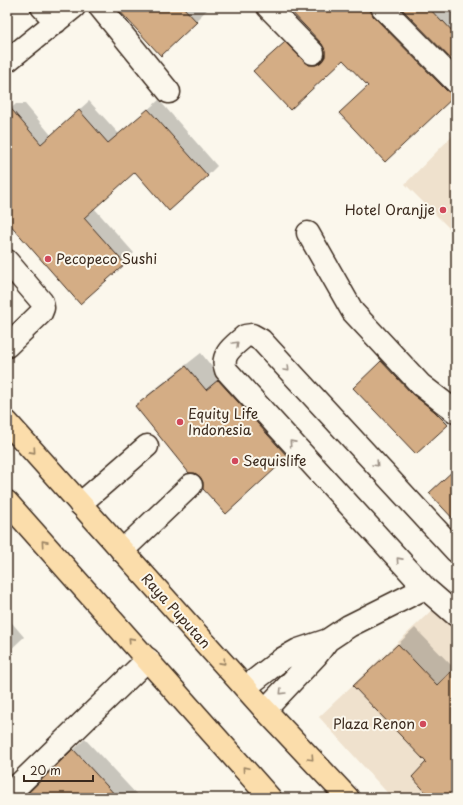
<svg xmlns="http://www.w3.org/2000/svg" width="463" height="805" font-family="'Playpen Sans',sans-serif">
<style>
.built{fill:#efe1cd}
.shadow{fill:#0003}
.building{fill:#d4ad85;stroke:#3b2a1e}
.lines{fill:none;stroke-linecap:round;stroke-linejoin:round}
.minor-casing{stroke:#3b2a1e;stroke-width:25}
.major-casing{stroke:#3b2a1e;stroke-width:25}
.minor{stroke:#fbf7ec;stroke-width:22}
.major{stroke:#fbddab;stroke-width:22}
.oneway{stroke:#9b9085}
.oneway2{stroke:#9b8464}
.poi-dot{fill:#d1495b;stroke:#fbf7ec;stroke-width:1.5}
.labels{text-anchor:middle;stroke-width:4;stroke-linejoin:round;paint-order:stroke}
.poi-label{font-size:14px;fill:#3b2a1e;stroke:#fbf7ec;text-anchor:start}
.street-label{font-size:14px;fill:#3b2a1e;stroke:#fbf7ec}
</style>
<rect width="100%" height="100%" fill="#fbf7ec"/>
<filter id="ink" filterUnits="userSpaceOnUse"><feTurbulence type="fractalNoise" baseFrequency=".025" numOctaves="2"/><feDisplacementMap in="SourceGraphic" scale="8" xChannelSelector="R" yChannelSelector="G"/><feConvolveMatrix kernelMatrix="1 2 1 2 8 2 1 2 1" color-interpolation-filters="sRGB"/></filter>
<g filter="url(#ink)">
<path class="built" d="M456,132V235L405,184Z
M435,607L456,627V798H392L319,717Z"/>
<path class="shadow" d="M118,7H210L161,54Z
M287,7H387L456,77V94L385,160L369,86L343,59L291,109L266,59L297,31L321,54H326V49Z
M401,7H452L456,11V63Z
M159,100L217,166L208,175L135,171L94,208L134,253L80,303L7,220V112L16,104H25L51,135L89,101L119,134Z
M396,348L456,415L447,424L368,374Z
M201,353L220,377L302,443L226,513L201,476L136,406L150,393Z
M7,617L24,637L7,653Z
M415,628L455,669L456,668V798H433L427,763L372,669Z
M85,739L140,798H36L30,792Z"/>
<path class="building" d="M116,7H183L197,22L161,56Z
M287,7H370L373,16L447,91L456,95L385,162L339,113L368,86L343,60L290,110L253,71L285,42L309,65H316L321,62L325,57V50L322,44Z
M400,7H428L442,22L443,21L456,35V64Z
M7,104L41,144L79,110L108,143L148,109L208,176L169,211L135,172L84,218L125,264L80,304L7,221Z
M381,361L412,394L434,411L448,425L416,454L353,388Z
M186,366L206,390L218,380L288,457L226,514L203,489V482L200,477L195,473H189L135,406Z
M456,468V522L429,493Z
M398,644L437,685L456,667V798H431L412,777L426,762L353,686Z
M73,749L118,798H23Z"/>
<g class="lines">
<defs>
<path id="minor" d="M42,7L56,22
M100,7L169,92
M268,7L313,53
M382,7L456,82
M7,61L74,7
M308,233L353,312L421,385L456,412
M7,261L42,302L43,308L41,313L7,346
M80,504L147,446
M122,551L191,485
M456,551L261,340L252,335L245,336C234,346 220,354 226,370L425,588L456,615
M246,687L282,659L298,650L328,640L349,626L425,588
M265,710L316,656L328,640
M7,796L148,659"/>
<path id="major" d="M7,422L265,710L348,798
M7,502L270,798"/>
</defs>
<use href="#minor" class="minor-casing"/>
<use href="#major" class="major-casing"/>
<use href="#minor" class="minor"/>
<use href="#major" class="major"/>
</g>
<defs><path id="oneway-chevron" d="M-2-3.5L2.5 0L-2 3.5" fill="none" stroke-width="1.6" stroke-linecap="round" stroke-linejoin="round"/></defs>
<g class="oneway">
<use href="#oneway-chevron" transform="translate(236 344) rotate(-45)"/>
<use href="#oneway-chevron" transform="translate(287 369) rotate(47)"/>
<use href="#oneway-chevron" transform="translate(292 443) rotate(-132)"/>
<use href="#oneway-chevron" transform="translate(376 464) rotate(47)"/>
<use href="#oneway-chevron" transform="translate(399 560) rotate(-132)"/>
<use href="#oneway-chevron" transform="translate(282 692) rotate(134)"/>
</g>
<g class="oneway2">
<use href="#oneway-chevron" transform="translate(33 451) rotate(48)"/>
<use href="#oneway-chevron" transform="translate(44 543) rotate(-132)"/>
<use href="#oneway-chevron" transform="translate(131 640) rotate(-132)"/>
<use href="#oneway-chevron" transform="translate(223 662) rotate(48)"/>
<use href="#oneway-chevron" transform="translate(311 758) rotate(47)"/>
<use href="#oneway-chevron" transform="translate(245 769) rotate(-131)"/>
</g>
</g>
<g class="poi-dot">
<circle cx="443" cy="210" r="4"/>
<circle cx="48" cy="259" r="4"/>
<circle cx="180" cy="422" r="4"/>
<circle cx="235" cy="461" r="4"/>
<circle cx="423" cy="724" r="4"/>
</g>
<g class="labels">
<g class="poi-label">
<text x="435" y="215" text-anchor="end">Hotel Oranjje</text>
<text x="56" y="264">Pecopeco Sushi</text>
<text x="188" y="419">Equity Life<tspan x="188" dy="16">Indonesia</tspan></text>
<text x="243" y="466">Sequislife</text>
<text x="415" y="729" text-anchor="end">Plaza Renon</text>
</g>
<g class="street-label">
<text transform="translate(176 611) rotate(48)" y="5">Raya Puputan</text>
</g>
</g>
<rect width="463" height="805" fill="none" stroke="#fbf7ec" stroke-width="24"/>
<rect x="12" y="12" width="439" height="781" fill="none" stroke="#3b2a1e" stroke-width="1.5" filter="url(#ink)"/>
<path d="M24 775v6h69v-6" fill="none" stroke="#3b2a1e" stroke-width="2"/>
<text x="30" y="775" font-size="12" fill="#3b2a1e" stroke="#fbf7ec" stroke-width="3" paint-order="stroke">20 m</text>
</svg>
